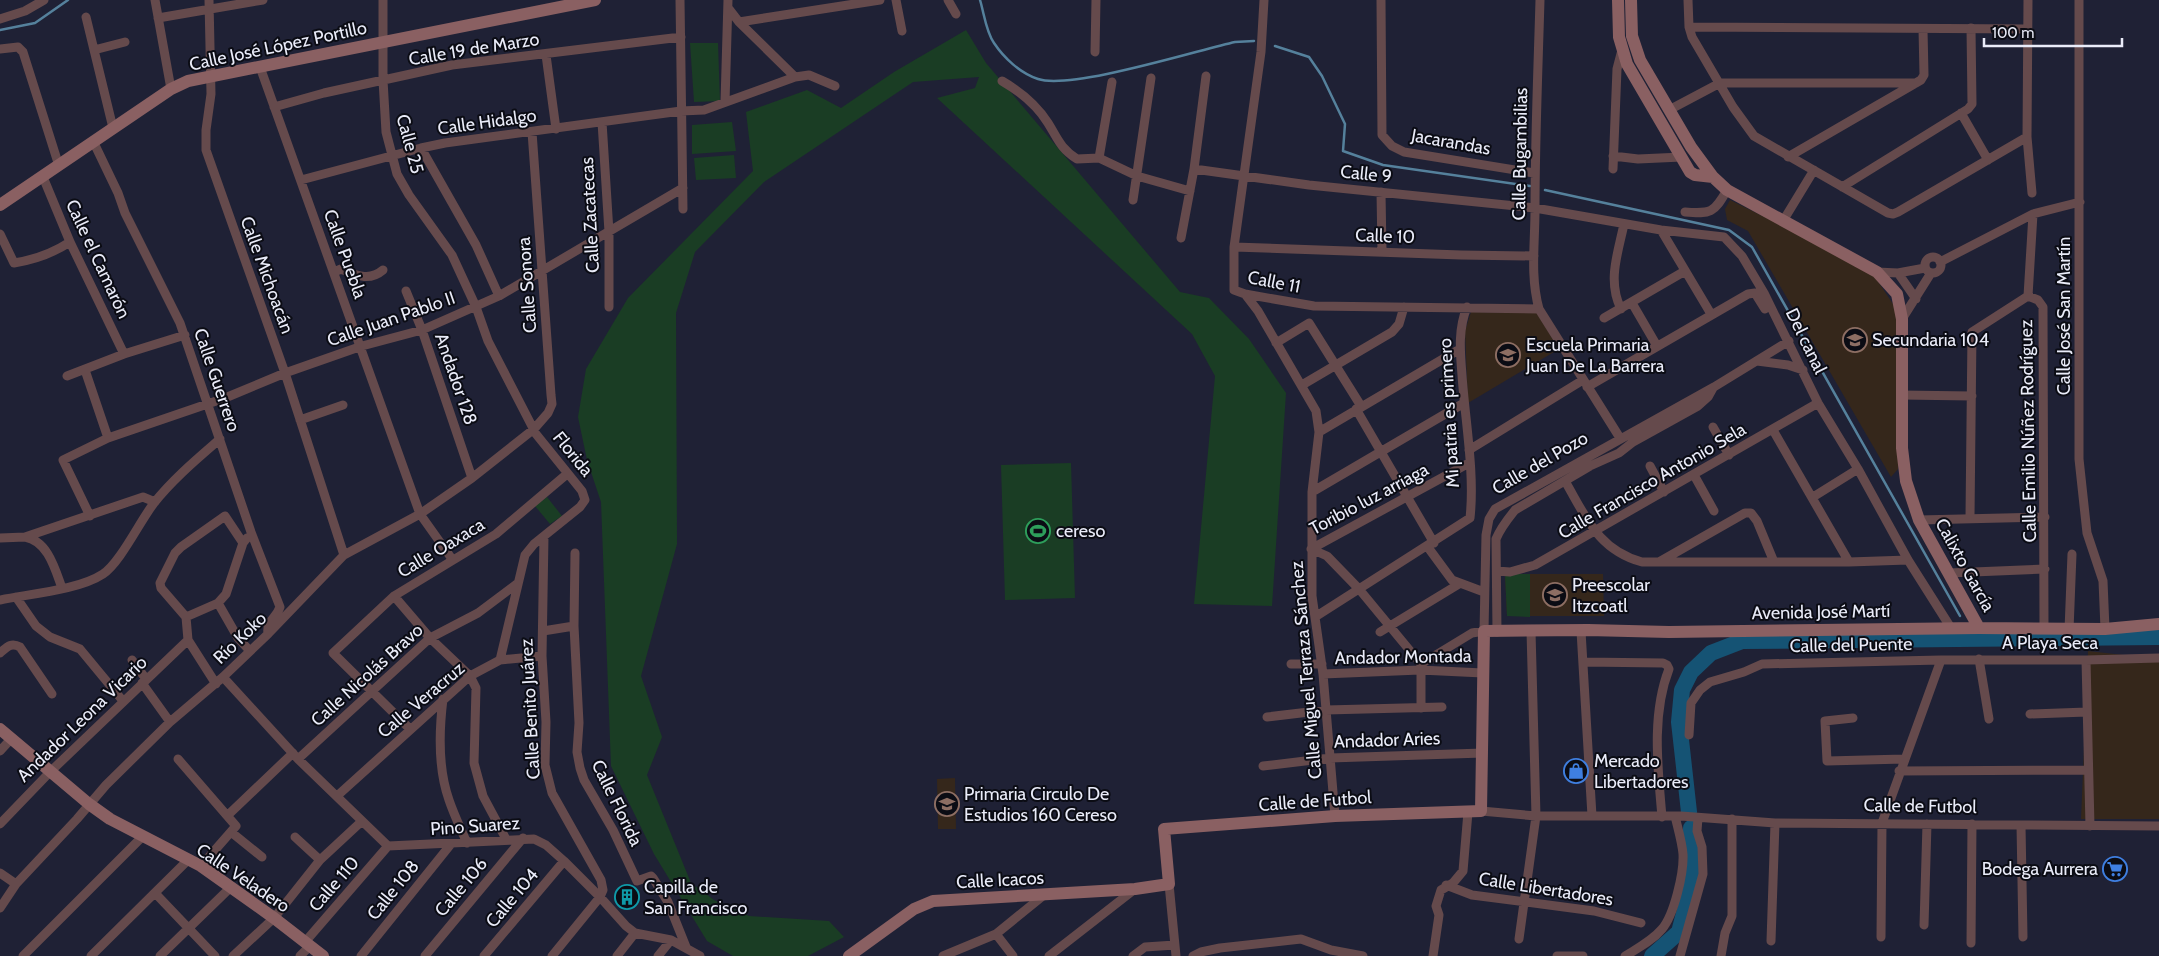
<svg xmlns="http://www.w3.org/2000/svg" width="2159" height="956" font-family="Cabin,sans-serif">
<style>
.education{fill:#35271b}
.green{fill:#1a3d24}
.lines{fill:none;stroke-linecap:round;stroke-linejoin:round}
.stream{stroke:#55819c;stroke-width:2.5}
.river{stroke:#155374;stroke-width:16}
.street{stroke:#654a4c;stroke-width:9}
.secondary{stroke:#8a6062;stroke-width:12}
.labels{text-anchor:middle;stroke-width:4;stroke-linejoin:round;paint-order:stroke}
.street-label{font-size:18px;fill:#eaecf9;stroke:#0b0c14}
.poi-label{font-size:18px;fill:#eaecf9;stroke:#0b0c14;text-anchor:start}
</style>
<rect width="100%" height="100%" fill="#1f2135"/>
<path class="education" d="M1730,200L1869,268L1895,307L1898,323V469L1891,477L1748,231L1727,220L1725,209Z
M1471,312L1537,313L1559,349L1468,403L1465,331Z
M1505,574H1603L1604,616H1507Z
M2088,651L2159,659V819H2081Z
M955,778L956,829H938L937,779Z"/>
<path class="green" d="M966,30L986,63L1180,292L1209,298L1249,339L1286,393L1272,606L1194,604L1215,376L1192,334L937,98L975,88L979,77L913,82L764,182L695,252L676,313L677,544L641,676L662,737L647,775L691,883L714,900L749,916L829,921L844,937L808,956H733L707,941L654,854L611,766L601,502L587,460L578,417L586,369L628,298L753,171L746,112L807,90L841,108L894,72Z
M690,43H718L720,101L694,102Z
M732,122L736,151L692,154V125Z
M734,155L736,178L696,180L694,158Z
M1071,463L1075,598L1005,600L1001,465Z
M547,497L562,516L550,524L535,506Z
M1505,574H1530V617L1507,616Z"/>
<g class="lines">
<path class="stream" d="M980,0C984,13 986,32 994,43C1004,58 1020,73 1038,79C1071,90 1195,51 1235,42L1254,41
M0,30L35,23L68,0
M1275,46L1309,57L1322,76L1345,124L1343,151L1383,165L1530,186
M1545,190L1729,230L1752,247L1960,616
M1971,637L1972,639"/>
<path class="river" d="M1689,812L1679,722L1682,690L1691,672L1711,653L1742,641L2159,637
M1652,956L1679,932L1691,887V828"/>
<path class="street" d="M155,0L171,89
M209,0L211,94L206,130V150L285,373L344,555
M383,0V80L386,132L397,174L409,195L452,255L476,307L488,341L536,434L582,491L585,500L580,507L534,544L525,555L500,660
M680,0L683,209
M896,0L902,31
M948,0L956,14
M1264,0L1261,52L1234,247V290L1245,294L1314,306L1539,309
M1381,0L1382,135L1392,146L1404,152L1534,173
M1540,0C1538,70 1535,140 1535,210C1535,244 1530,276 1539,309L1620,438
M1688,0L1689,27L1692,37L1733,107L1754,136L1888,213L1893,214L1898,212L2027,137
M2028,0L2027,137L2032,193
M2079,0V459L2087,533L2103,581L2105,629
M729,9L739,22L795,77
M86,17L113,128
M158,18L263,0
M0,19L25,11L44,0
M739,22L880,0
M1689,27L2028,29
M0,49L18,47L23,52L59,166
M94,50L125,42
M1095,52L1096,0
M546,55L556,129
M260,67L420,514L452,559
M1002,81C1021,92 1036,104 1048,123C1058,139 1060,148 1077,159L1099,158L1137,176L1190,191
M725,102L728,0
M274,107L324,93L452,65L681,37
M1669,110L1720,83H1916
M1961,113L1988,160
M602,122L609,232V307
M94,143L118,193L125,213L180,323L251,532L280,607C276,619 266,620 268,634
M421,148L476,245L499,296
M1613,156L1638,159L1682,157
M1788,157L1921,80L1924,75L1923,29
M1099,158L1112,82
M1194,169L1309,185L1535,208L1661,230L1724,237L1742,256L1764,293L1818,403L1858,469L1908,560L1951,628
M1613,169L1617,69L1622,50
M43,177L70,242L124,354
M301,180L421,148L445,143L681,111L704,110L795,77L809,75L835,86
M1842,187L1968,109L1972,104L1971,28
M1381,192L1382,252
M1133,200L1151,78
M1685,212C1711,214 1714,213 1727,190
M1783,221L1814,170
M1661,230L1711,314
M0,234L14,263C33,260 53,253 70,242
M1181,238L1194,169L1206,76
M1234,247L1461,255L1534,256
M1925 265a8 8 0 1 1 16 0a8 8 0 1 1-16 0Z
M1940,262L2033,214L2080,202
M334,272L341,269C356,275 369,282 383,270
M1877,272L1898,273L1925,268
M1898,273L1916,299
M406,291L422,330L472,478
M1245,294L1258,311L1316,411L1319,432L1312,492V596L1323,674L1335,816
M2028,296L2038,300L2043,307L2044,628
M2028,296L2033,214
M1632,303L1657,346
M1621,309C1607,281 1618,253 1624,224
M1604,318L1685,271
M1902,319L1931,273
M1276,343L1309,323L1361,406
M1757,361L1788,365L1803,370
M85,370L108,438
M67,376L124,354L185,335
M1302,385L1392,332L1399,324L1404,307
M1587,387L1748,294L1755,293L1765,309
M1901,395L1972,396
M1356,409L1434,543
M300,420L343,405
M1713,427L1729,455
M1773,430L1849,562
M1319,432L1460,349
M1469,450L1583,380
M1650,466L1664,492
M1694,475L1714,511
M1565,481C1586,517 1598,550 1642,562H1849L1908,560
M1312,492L1464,403
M1813,497L1858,469
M90,516L63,460L108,438L225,398L285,373L362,346L422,330L499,296L683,188
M1970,517L1972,332L2028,296
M1919,520L2045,517
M544,536L542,656L546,722L545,765L552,793L601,880L603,890L600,897L552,956
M25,537C48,541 55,569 62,588
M0,538L25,537L143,497L155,502
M1427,546L1452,580L1484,592
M1311,549L1469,463
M1311,549L1327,556L1359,589L1421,664
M575,553L574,626L579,723L577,752L580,768L584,780L613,830L637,881L651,876L653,878L668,902L686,947
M1659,562L1745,513H1751L1757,521L1774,562
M1497,571L1510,572L1535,565L1818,403
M1949,573L2045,569
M394,596L430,638L470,676L476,688L474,763L483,796L506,839
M16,597L36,626L50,637L80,649L123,701
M0,600C29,594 79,590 103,574C120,563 140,521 154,503C173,479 197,459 220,439
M218,603L238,638L250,651
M186,617L218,603L226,594L243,543L247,538
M1315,617L1470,518C1475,473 1465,420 1462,375C1460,351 1458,329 1467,307
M2069,630L2072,554
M543,631L574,626
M1581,631L1592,816
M1380,632L1459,584
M1497,632L1496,539C1501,527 1507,520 1515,510L1590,466L1619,453L1633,442L1698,406L1708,397L1713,388
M0,653C7,647 11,642 20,647L52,694
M1979,659L1989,719
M132,660L146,679
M2086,660L2090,826
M1584,662L1663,663L1667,665L1669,669C1651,715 1658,769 1662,817
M1291,664H1322
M1323,674L1420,670L1483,673
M223,677L298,759L388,846
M142,683L170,722
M216,684L188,640L186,617L161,588L160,583L175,553L181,547L225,516L243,543
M443,699C439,731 438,769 449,800C454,815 461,829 467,843
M1421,708V664L1472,633L1484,631L1486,535L1489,519L1495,509L1714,387L1789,341
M2030,714L2087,712
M1267,717L1326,710L1442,707
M1853,718L1825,721L1827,761L1904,759
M410,729L333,653L394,596L496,534L567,474
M1689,735L1691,703L1700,690L1710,682L1744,672L1762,664L1941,660H2086L2159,658
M0,751L11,739
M178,759L236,826L201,866
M298,759L430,638L478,613L518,583
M1263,766L1330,758L1483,753
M1899,771L2088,770
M337,796L470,676L500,660L542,656
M1481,811L1536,816H1681L1775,823L2159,826
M228,815L293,753
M0,824L50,772L188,640
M2021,825L2023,937
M231,832L262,857
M295,837L320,860
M388,846L534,839L546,845L564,861L600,897L626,926L635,933L671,940L700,956
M0,873L16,884
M1169,884L1176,956
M1446,885L1472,895L1594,911L1641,923
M155,893L215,956
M0,908L16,884L77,819L106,785L170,722L223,677L268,634L344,555L420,514L472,478L534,429L548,413L552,404L551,395L532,132
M1924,925L1927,824
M996,934L1013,956
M1881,937L1882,823L1941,660
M1519,939L1536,816L1531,631
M1771,941L1775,823
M305,942L388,846
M1971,943L1972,824
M23,956L142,837
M91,956L187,861
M160,956L231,887
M233,956L274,918L320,860L362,821
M300,956L310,946
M361,956L451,844
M425,956L523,838
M484,956L564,861
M617,956L635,933
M658,956L671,940
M943,956L996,934L1044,895
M1049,956L1135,889
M1133,956L1145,947L1175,945
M1193,956L1201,952L1220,948L1301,939L1331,950L1363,956
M1433,956L1439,915L1436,906L1441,890L1453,883L1463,871L1468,812
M1557,956H1583
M1625,956C1638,948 1652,941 1662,929C1674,915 1684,873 1683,854C1682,842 1678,829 1675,816
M1680,956L1703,874L1702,847L1697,831L1698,818
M1721,956L1725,933L1732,916V819"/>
<path class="secondary" d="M1618,0L1619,37L1627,64L1690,172L1695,175L1713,177
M1631,0L1632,36L1640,60L1691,147L1713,177L1727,190L1877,272L1897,294L1902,319V448L1906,481L1919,520L1979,628
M0,205L171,89L188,81L595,0
M0,729L89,804L110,819L201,866L274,918L323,956
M849,956L914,909L933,901L1135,889L1169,884L1164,829L1335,816L1481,811L1484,631L1588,630L1669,632L1979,628L2105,629L2159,624"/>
</g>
<defs>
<symbol id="school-ring" viewBox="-11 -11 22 22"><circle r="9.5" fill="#0b0c14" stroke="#8d6e63" stroke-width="1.5"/><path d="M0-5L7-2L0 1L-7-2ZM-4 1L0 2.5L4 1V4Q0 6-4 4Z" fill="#8d6e63"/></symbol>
<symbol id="stadium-ring" viewBox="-11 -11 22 22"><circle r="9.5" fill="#0b0c14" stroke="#2e9e5b" stroke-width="1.5"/><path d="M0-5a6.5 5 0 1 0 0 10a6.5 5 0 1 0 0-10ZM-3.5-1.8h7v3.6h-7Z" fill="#2e9e5b"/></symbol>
<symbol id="shop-ring" viewBox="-11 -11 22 22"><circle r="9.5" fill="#0b0c14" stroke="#3f7fe0" stroke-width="1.5"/><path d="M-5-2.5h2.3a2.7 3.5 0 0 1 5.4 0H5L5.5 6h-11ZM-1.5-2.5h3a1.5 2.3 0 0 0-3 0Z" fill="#3f7fe0"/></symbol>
<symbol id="supermarket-ring" viewBox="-11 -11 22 22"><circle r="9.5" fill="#0b0c14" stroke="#3f7fe0" stroke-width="1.5"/><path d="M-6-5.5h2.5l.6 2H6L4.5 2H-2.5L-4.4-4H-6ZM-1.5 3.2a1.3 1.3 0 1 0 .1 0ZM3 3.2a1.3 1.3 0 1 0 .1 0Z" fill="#3f7fe0"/></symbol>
<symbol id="building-ring" viewBox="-11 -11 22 22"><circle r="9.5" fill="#0b0c14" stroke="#0f9aa8" stroke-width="1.5"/><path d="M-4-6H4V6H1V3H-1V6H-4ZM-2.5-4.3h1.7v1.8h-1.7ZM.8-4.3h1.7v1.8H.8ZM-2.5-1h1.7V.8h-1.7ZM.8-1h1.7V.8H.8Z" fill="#0f9aa8"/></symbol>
</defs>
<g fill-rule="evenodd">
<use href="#school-ring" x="1841" y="326" width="28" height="28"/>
<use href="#school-ring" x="1494" y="341" width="28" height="28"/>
<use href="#stadium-ring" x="1024" y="517" width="28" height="28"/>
<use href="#school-ring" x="1541" y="581" width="28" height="28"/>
<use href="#shop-ring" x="1562" y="757" width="28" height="28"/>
<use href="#school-ring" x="933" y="790" width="28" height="28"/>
<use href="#supermarket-ring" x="2101" y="855" width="28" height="28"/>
<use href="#building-ring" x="613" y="883" width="28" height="28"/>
</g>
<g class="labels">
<g class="street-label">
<text transform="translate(278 46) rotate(-12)" y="6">Calle José López Portillo</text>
<text transform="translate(474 49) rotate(-9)" y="6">Calle 19 de Marzo</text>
<text transform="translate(487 122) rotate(-8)" y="6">Calle Hidalgo</text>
<text transform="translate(1451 142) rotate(10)" y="6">Jacarandas</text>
<text transform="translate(410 144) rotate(75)" y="6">Calle 25</text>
<text transform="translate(1520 154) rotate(-89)" y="6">Calle Bugambilias</text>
<text transform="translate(1366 174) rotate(6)" y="6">Calle 9</text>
<text transform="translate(590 215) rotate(-93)" y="6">Calle Zacatecas</text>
<text transform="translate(1385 236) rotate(2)" y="6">Calle 10</text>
<text transform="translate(345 254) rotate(70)" y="6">Calle Puebla</text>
<text transform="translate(98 259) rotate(65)" y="6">Calle el Camarón</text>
<text transform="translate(267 275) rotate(70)" y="6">Calle Michoacán</text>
<text transform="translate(1274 282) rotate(11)" y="6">Calle 11</text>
<text transform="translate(527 285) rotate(-94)" y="6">Calle Sonora</text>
<text transform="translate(2064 316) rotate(-90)" y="6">Calle José San Martín</text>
<text transform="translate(391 319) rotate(-19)" y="6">Calle Juan Pablo II</text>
<text transform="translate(1806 341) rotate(64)" y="6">Del canal</text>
<text transform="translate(456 379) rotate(71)" y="6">Andador 128</text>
<text transform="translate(217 380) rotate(71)" y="6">Calle Guerrero</text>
<text transform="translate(1449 413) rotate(-93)" y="6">Mi patria es primero</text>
<text transform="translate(2028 431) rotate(-91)" y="6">Calle Emilio Núñez Rodríguez</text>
<text transform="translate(573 454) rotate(51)" y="6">Florida</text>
<text transform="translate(1540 463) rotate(-30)" y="6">Calle del Pozo</text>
<text transform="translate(1652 481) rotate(-30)" y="6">Calle Francisco Antonio Sela</text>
<text transform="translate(1369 499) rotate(-28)" y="6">Toribio luz arriaga</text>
<text transform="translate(441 548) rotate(-31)" y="6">Calle Oaxaca</text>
<text transform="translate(1965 565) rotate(61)" y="6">Calixto García</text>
<text transform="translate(1821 612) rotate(-1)" y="6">Avenida José Martí</text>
<text transform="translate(240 638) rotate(-44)" y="6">Río Koko</text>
<text x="2050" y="649">A Playa Seca</text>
<text transform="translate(1851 645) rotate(-1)" y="6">Calle del Puente</text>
<text transform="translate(1403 657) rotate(-1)" y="6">Andador Montada</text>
<text transform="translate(1306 670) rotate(-95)" y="6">Calle Miguel Terraza Sánchez</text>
<text transform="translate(367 675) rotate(-42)" y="6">Calle Nicolás Bravo</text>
<text transform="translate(421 700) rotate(-40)" y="6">Calle Veracruz</text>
<text transform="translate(530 709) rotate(-93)" y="6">Calle Benito Juárez</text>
<text transform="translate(82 719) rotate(-44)" y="6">Andador Leona Vicario</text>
<text transform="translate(1387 740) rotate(-2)" y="6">Andador Aries</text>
<text transform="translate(1315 801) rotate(-4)" y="6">Calle de Futbol</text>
<text transform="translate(617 803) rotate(64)" y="6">Calle Florida</text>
<text transform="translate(1920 806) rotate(1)" y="6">Calle de Futbol</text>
<text transform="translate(475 826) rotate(-4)" y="6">Pino Suarez</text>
<text transform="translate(243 878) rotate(34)" y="6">Calle Veladero</text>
<text transform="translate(1000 880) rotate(-3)" y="6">Calle Icacos</text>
<text transform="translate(334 884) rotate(-49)" y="6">Calle 110</text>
<text transform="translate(461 887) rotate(-50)" y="6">Calle 106</text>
<text transform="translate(1546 889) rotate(9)" y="6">Calle Libertadores</text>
<text transform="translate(393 890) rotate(-51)" y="6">Calle 108</text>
<text transform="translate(512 898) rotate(-50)" y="6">Calle 104</text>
</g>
<g class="poi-label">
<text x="1872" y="346">Secundaria 104</text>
<text x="1526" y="351">Escuela Primaria<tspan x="1526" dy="21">Juan De La Barrera</tspan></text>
<text x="1056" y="537">cereso</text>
<text x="1572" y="591">Preescolar<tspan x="1572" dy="21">Itzcoatl</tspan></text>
<text x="1594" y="767">Mercado<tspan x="1594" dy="21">Libertadores</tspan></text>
<text x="964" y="800">Primaria Circulo De<tspan x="964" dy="21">Estudios 160 Cereso</tspan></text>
<text x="2098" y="875" text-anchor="end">Bodega Aurrera</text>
<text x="644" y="893">Capilla de<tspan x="644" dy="21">San Francisco</tspan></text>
</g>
</g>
<path d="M1984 38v8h138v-8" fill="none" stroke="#eaecf9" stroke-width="2.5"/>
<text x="1992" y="38" font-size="15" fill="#eaecf9" stroke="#0b0c14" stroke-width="4" paint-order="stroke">100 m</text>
</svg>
